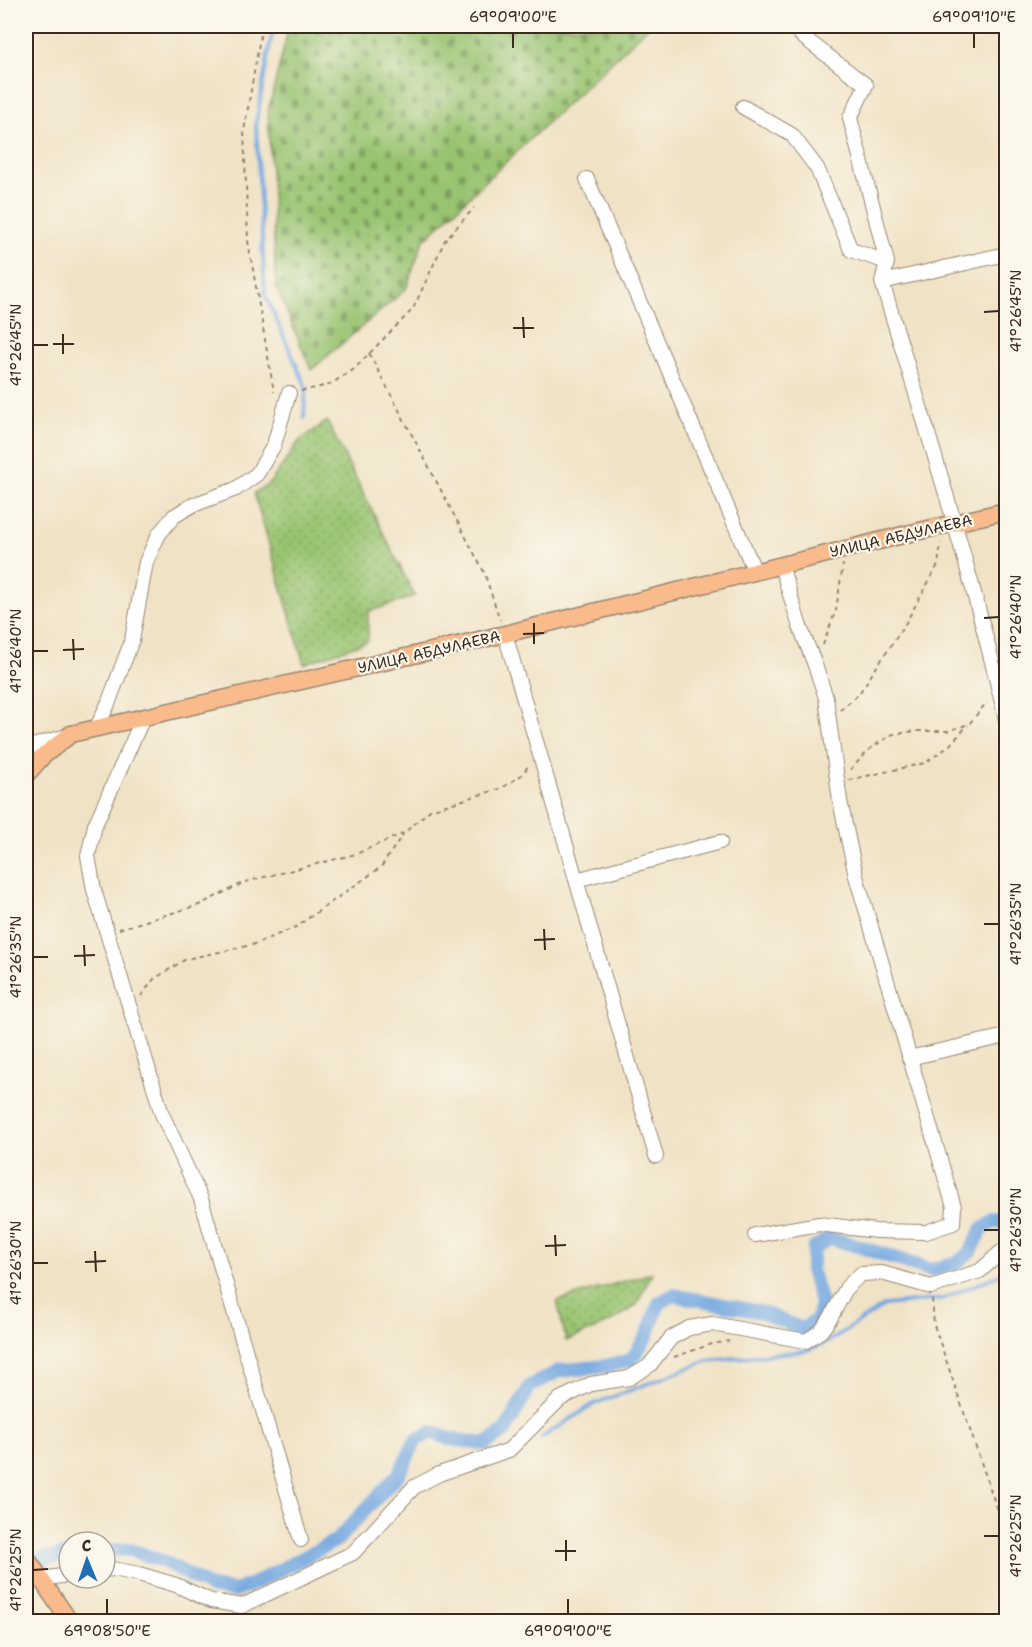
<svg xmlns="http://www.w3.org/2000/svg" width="1032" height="1647" font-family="'Shantell Sans',sans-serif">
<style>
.cemetery{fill:url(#cemetery-stones);stroke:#6a7647;stroke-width:1.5}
.garden{fill:url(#garden-dots);stroke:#6a7647;stroke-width:1.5}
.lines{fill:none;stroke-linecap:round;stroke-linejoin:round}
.stream{stroke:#73a7e0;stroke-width:4}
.canal{stroke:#73a7e0;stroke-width:14}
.minor-casing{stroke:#968672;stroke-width:16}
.major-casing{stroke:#968672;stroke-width:19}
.path{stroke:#968672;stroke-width:2;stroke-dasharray:4.5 4.5;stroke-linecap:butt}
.minor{stroke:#fff;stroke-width:14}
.major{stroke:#fabb8c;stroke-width:16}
.ticks{fill:none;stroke:#3b2a1e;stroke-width:2}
.labels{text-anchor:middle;stroke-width:4.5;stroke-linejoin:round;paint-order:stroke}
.street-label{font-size:15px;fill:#3b2a1e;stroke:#fbf7ec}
.neatline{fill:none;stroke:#3b2a1e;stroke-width:2}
.ticks-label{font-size:15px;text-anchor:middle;fill:#3b2a1e}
</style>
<defs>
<pattern id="cemetery-stones" width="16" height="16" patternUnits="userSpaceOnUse" patternTransform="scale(1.5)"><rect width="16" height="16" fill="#98c370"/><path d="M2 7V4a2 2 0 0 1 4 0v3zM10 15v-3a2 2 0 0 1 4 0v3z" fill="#7d9f5b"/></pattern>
<pattern id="garden-dots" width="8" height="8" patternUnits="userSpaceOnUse" patternTransform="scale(1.5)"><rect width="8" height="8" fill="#98c370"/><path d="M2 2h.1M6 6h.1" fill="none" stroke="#7d9f5b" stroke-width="1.8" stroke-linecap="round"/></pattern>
</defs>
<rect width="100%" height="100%" fill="#fbf7ec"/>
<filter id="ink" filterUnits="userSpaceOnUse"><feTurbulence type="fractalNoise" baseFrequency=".0167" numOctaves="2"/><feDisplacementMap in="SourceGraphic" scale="12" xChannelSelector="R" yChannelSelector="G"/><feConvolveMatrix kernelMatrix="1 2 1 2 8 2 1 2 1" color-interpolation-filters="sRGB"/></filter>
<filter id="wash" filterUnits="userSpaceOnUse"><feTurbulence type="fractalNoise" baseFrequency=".008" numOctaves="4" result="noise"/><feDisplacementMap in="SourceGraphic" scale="24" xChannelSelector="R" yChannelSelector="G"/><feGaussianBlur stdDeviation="1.35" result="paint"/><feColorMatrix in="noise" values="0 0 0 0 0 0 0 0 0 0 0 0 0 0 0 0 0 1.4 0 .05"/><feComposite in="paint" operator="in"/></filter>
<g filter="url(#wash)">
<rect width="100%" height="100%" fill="#f0e2c5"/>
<path class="cemetery" d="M289,26H649L423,241L406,289L311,370L276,286L268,111Z"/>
<path class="garden" d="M327,421L415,596L368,612V641L304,664L254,493L270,483L299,441Z
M652,1273L636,1306L607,1324L566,1341L557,1301Z"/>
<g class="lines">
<path class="stream" d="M272,26V33L256,123L265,294L306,387L304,418
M541,1438L594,1404L707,1361L805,1351L826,1343L885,1305L942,1299L1006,1272"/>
<path class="canal" d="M105,1550H131L165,1562L210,1587L234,1591L255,1583L337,1540L399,1474L416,1440L432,1432L450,1439L486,1444L505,1431L530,1386L559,1371L605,1366L631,1360L647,1336L659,1303L674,1295L761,1312L802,1329L817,1320L821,1303L811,1270L814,1248L830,1238L861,1247L931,1270L957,1263L971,1251L982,1229L994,1222H1006
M26,1562L69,1554"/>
</g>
</g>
<g filter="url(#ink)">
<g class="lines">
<defs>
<path id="minor" d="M793,26L803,37L866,85L850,118L887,262L882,282C926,427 972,572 1006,720
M743,107L792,135L817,168L851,250L887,262
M587,179L755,572
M882,282L1006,254
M505,634L656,1156
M143,718L95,825L88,856L94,890L162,1114L201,1199L301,1540
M96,729L108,704L132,640L146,562L159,534L174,516L193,505L236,489L257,474L274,445L289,393
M26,748L67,736
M576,880L720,842
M909,1058L1006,1036
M755,1235L819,1224L876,1231L926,1232L953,1223L954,1207L856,876L840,801L826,698L815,665L799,624L781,565
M105,1570L112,1569L139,1574L176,1585L211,1601L242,1606L353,1553L414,1487L439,1474L509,1450L560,1399L591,1384L629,1378L649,1366L671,1338L689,1328L712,1324L806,1341L821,1331L831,1317L847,1287L861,1274L882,1273L931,1287L980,1271L1001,1252L1006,1251
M40,1579L69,1575"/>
<path id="major" d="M26,775L43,756L71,734L505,634L907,534L1006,511
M26,1557L70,1622"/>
</defs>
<use href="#minor" class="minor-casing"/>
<use href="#major" class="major-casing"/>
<path class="path" d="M262,26L244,131L248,241L274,392
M369,353L484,572L500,620
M301,391L329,385L353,370L413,309L445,240L474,208
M823,645L836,610L843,564
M840,710L858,695L904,626L938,565L941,543
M850,770L871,748L893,734L917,731H948L969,724L987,702
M849,780L925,763L948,747L968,725
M119,929L199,905L245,882L356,854L404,833L430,810L502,788L523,774L528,766
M141,996L154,979L186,959L252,945L296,927L381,867L403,834
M932,1299L934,1325L1006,1535
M674,1357L712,1344L729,1341"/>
<use href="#minor" class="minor"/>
<use href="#major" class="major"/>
</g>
</g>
<path class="ticks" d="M513,33V48M974,33V48M984,312L999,311M523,317L524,338M513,328H534M63,334V354M53,344H74M33,345H48M984,618L999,617M534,623V644M523,634L544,633M73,639L74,660M63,650L84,649M33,651H48M984,924H999M544,929L545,950M534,940L555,939M84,945L85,966M74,956L95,955M33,957H48M984,1230H999M555,1235L556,1256M545,1246L566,1245M95,1251L96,1272M85,1262L106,1261M33,1263H48M984,1536H999M566,1540V1561M555,1551H576M33,1570L48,1569M107,1599V1614M568,1599V1614"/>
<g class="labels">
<g class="street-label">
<text transform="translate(901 536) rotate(-13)" y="5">УЛИЦА АБДУЛАЕВА</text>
<text transform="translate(429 652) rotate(-13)" y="5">УЛИЦА АБДУЛАЕВА</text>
</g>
</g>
<rect width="1032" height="1647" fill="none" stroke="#fbf7ec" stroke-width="66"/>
<g transform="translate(87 1560) rotate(358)"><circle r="28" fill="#fbf7ec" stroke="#aea59a" stroke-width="1.5"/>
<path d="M0-4.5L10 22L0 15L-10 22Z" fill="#1f6fb2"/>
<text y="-9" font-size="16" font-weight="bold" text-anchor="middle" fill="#3b2a1e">С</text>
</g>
<rect x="33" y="33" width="966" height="1581" class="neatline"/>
<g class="ticks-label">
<text x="513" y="22">69°09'00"E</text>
<text x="974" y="22">69°09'10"E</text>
<text transform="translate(1016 311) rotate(-90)" y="5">41°26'45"N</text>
<text transform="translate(16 345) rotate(-90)" y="5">41°26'45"N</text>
<text transform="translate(1016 617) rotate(-90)" y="5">41°26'40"N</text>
<text transform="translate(16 651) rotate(-90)" y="5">41°26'40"N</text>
<text transform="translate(1016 924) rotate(-90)" y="5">41°26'35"N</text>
<text transform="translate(16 957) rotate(-90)" y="5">41°26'35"N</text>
<text transform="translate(1016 1230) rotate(-90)" y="5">41°26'30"N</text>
<text transform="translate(16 1263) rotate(-90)" y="5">41°26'30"N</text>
<text transform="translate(1016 1536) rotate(-90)" y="5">41°26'25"N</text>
<text transform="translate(16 1570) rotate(-90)" y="5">41°26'25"N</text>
<text x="107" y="1636">69°08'50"E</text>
<text x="568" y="1636">69°09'00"E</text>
</g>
</svg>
